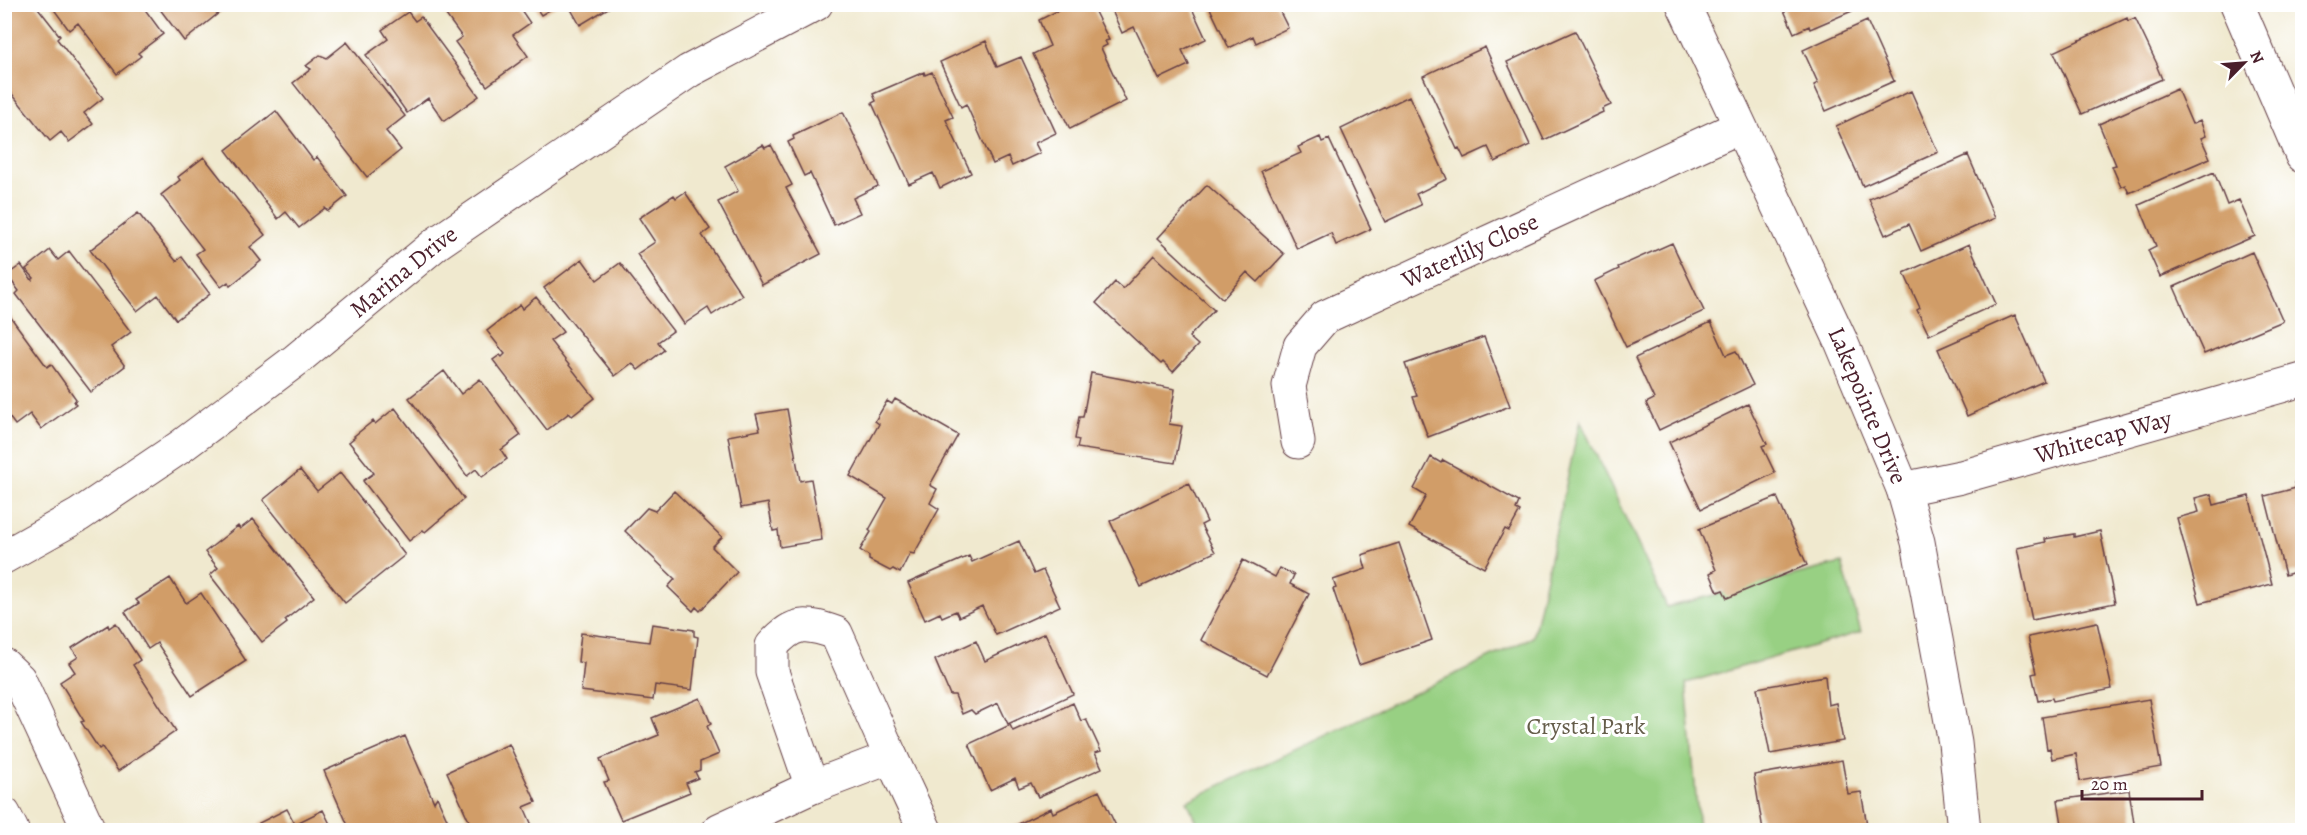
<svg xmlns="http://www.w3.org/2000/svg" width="2307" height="835" font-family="Alegreya,serif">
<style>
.green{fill:#98d083;stroke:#717857;stroke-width:1.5}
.building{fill:#d19d68}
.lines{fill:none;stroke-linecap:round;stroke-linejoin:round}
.minor-casing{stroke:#633d44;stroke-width:35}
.minor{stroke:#fff;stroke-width:33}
.labels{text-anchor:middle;stroke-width:6;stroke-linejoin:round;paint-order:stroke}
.street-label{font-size:24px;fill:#4a1f2b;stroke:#fff}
.park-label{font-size:24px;fill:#655d4a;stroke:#fff}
</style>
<rect width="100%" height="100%" fill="#fff"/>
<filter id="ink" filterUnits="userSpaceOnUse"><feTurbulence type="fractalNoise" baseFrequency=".0167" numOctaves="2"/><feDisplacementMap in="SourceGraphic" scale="12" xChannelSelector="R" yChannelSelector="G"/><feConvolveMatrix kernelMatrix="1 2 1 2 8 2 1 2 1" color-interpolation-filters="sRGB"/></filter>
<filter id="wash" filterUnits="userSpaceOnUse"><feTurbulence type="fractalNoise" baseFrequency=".008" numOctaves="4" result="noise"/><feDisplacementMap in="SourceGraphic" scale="24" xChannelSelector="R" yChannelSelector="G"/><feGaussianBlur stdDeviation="1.35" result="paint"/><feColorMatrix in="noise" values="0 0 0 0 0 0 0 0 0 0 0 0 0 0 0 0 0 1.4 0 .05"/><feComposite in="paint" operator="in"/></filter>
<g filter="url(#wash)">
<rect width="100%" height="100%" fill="#f0e9cf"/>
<path class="green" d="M1580,420L1667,607L1842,563L1861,632L1686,683L1699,830H1201L1187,801L1533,637Z"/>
<g id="blocks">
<path class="building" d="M17,4H35L60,36L57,39L103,98L84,113L93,124L69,142L61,132L50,141L4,84V14Z
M50,4H141L163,34L138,53L141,56L117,74L78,23L69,30Z
M156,4H230L184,41Z
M438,4H517L530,23L513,35L528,56L487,86L455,42L462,37Z
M568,4H615L580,25Z
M1071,4L1074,8L1081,4H1091L1109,40L1105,41L1107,45L1101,48L1126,101L1070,129L1033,54L1050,46L1039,20Z
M1109,4H1190L1206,39L1182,50L1189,65L1159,79L1134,27L1122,33Z
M1208,4H1276L1288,28L1256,43L1253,36L1229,48Z
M534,5H558L541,15Z
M1785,5H1866L1810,29L1809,26L1794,33L1783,8L1786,6Z
M408,12L415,21L421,17L479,96L444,121L428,98L407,113L366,55L388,39L382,30Z
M2127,18L2128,21L2135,18L2158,66L2157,67L2162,79L2082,114L2054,52Z
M1867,21L1894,81L1826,111L1814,85L1818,83L1803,50Z
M1575,31L1611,105L1602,109L1603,112L1544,140L1507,62Z
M986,41L997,67L1021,57L1056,133L1035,143L1040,153L1012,166L1008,157L993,164L966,104L961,107L940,62Z
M347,42L405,116L386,131L401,150L367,177L293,83L311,69L306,66L320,55L327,58Z
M1485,47L1530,145L1495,162L1488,147L1464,158L1459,148L1457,149L1423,76Z
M924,72L925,75L932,72L953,117L946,120L971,173L940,188L933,173L909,184L872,103L876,101L873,94Z
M2177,89L2192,124L2200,120L2206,136L2201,138L2210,158L2129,193L2125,185L2121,187L2112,166L2116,165L2099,124Z
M1911,91L1938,152L1863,186L1836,126Z
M1409,96L1447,179L1416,194L1421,205L1385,222L1341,129Z
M276,111L313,160L317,157L347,196L328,211L325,208L299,228L286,212L278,219L226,150Z
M843,112L878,186L853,198L860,213L834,225L810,173L804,176L788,142L794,139L793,136Z
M1320,137L1322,142L1329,139L1371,229L1336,245L1331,233L1297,249L1261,171L1301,153L1298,147Z
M763,145L765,148L771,145L792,185L786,188L821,254L762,285L718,202L738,191L725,166Z
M1968,155L1995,218L1921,251L1909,224L1885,235L1869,199Z
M204,157L265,235L250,247L261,261L230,286L228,282L221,287L196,254L203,249L161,195L180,180L178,177Z
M2214,172L2227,205L2239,200L2255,236L2160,277L2148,250L2156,246L2139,205Z
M1207,185L1284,254L1258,282L1247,272L1223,299L1158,238Z
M685,192L710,229L702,235L742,295L712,315L708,308L684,324L637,254L655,242L639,218L674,195L676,198Z
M138,213L176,261L182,257L210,294L176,320L158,295L137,311L90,250Z
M1672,243L1704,311L1626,347L1594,281L1619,269L1618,267Z
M1969,244L1996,304L1929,335L1917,310L1920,308L1904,273Z
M50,250L58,260L69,251L131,332L111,347L125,366L91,392L16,294L19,291L7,275L21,265L32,280L34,278L26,269Z
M2252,252L2283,321L2204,354L2174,287Z
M1154,255L1214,310L1189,337L1198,345L1173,372L1163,362L1161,364L1096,303L1115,282L1123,289Z
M582,259L597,280L620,263L673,331L658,342L664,350L638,370L632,363L615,376L544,288Z
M536,297L563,332L550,341L595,398L572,416L569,413L547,430L493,360L500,355L502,357L505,354L487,331L520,305L522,309Z
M4,308L47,367L51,364L76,399L74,402L76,404L41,429L30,414L15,425L4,410Z
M2015,315L2044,381L1967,416L1938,349Z
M1711,322L1726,355L1736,351L1753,385L1659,430L1646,403L1654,399L1635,358Z
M1484,337L1510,406L1428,437L1413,397L1417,396L1405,364Z
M444,371L461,394L480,379L521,435L501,450L507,459L482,477L476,469L467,476L409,398Z
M1091,373L1175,389L1169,424L1182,426L1175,463L1077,448L1079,440L1075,439L1079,417H1083Z
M895,399L958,435L930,485L937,489L930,503L939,509L914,554L910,553L900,573L893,569L890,571L869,560V556L860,550L871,532L869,530L887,498L850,476L879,424L875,421L887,401L892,404Z
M1748,404L1767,444L1762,446L1775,473L1701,509L1669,442Z
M395,408L464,499L425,532L423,530L409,541L363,481L374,473L349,442L355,437L354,436L373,421L375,424Z
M787,409L800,481L811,479L822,540L780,547L778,530L773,531L768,503L741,508L728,436L760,430L756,414Z
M1431,457L1441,463L1443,460L1519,502L1516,509L1520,511L1509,531L1505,529L1484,568L1409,527L1426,496L1414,489Z
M300,470L317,491L340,473L405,555L345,603L263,500Z
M2302,481V570L2285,575L2265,496L2296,488L2294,483Z
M1189,483L1207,522L1201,525L1215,552L1141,587L1110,521Z
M674,491L722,537L712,547L737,572L700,611L696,607L693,611L668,587L675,579L625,531L647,508L655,511Z
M2211,494L2214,505L2249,496L2272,584L2200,603L2177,518L2199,512L2195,498Z
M1777,497L1807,565L1727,598L1723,590L1718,592L1710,573L1716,570L1699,529Z
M253,519L314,597L285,620L287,623L262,642L210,575L218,568L205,552L238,526L240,529Z
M2100,531L2115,603L2032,620L2017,548L2046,542L2045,539L2074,534V537Z
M1019,541L1034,574L1043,570L1060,606L996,635L982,606L959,617L956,611L942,617L940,613L925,620L908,583L969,556L972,562Z
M1399,543L1432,640L1359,665L1333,589L1336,588L1333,580L1366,569L1362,555Z
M1243,560L1275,577L1280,568L1294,575L1290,584L1309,594L1267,675L1201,640Z
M170,578L186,603L201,593L246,661L192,696L157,643L148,649L125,612L139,603L136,600Z
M2097,622L2112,689L2053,701L2052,698L2038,701L2032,674L2036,673L2028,637Z
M116,623L140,660L133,665L176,731L118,771L102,747L99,749L81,722L84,721L60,682L75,672L69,663L78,657L72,648L108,625L109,628Z
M652,624L694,630V636L698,637L692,690L655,685L653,700L581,691L584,663L578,662L581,633L649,642Z
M1045,633L1073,694L1008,724L998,703L975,714L971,710L962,714L955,695H950L935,660L976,641L985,661Z
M1825,676L1828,705L1836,703L1843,741L1770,754L1757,688Z
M700,698L711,724L707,726L719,754L700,762V770L695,772L698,778L686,783L690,792L621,820L604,782L609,781L600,759L659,735L652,718Z
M2149,699L2161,767L2080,781L2076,754L2052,759L2050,748L2047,749L2042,717Z
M1073,703L1081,721L1086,719L1101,751L1095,753L1102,768L1038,797L1031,783L1019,788L1015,778L990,790L969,744L1010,725L1013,731Z
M405,736L434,802L437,797L452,830H350L324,771Z
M509,744L536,802L524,807L534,830H473L447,772Z
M1842,760L1848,794L1861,792L1868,830H1763L1754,775Z
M2129,790L2135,830H2063L2058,800Z
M1099,791L1118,830H1011L1010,828L1051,808L1053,813Z
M287,809L295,824L323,810L333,830H263L259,823Z"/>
</g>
</g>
<g filter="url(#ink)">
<use href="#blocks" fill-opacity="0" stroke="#633d44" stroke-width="1.5"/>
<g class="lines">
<defs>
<g id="minor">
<path id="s1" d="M1683,4L1840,339L1903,489L1918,542L1955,743L1964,830"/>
<path d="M2237,4L2302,156"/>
<path id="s2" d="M1298,442L1289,386L1300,346L1325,317L1739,127"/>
<path id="s3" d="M1903,489L1961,477L2302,380"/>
<path id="s4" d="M4,557L79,515L180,447L296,360L437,243L689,71L816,4"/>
<path d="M4,665L19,679L89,830"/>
<path d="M812,787L772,672V646C794,620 807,623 836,633L891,757"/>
<path d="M4,814L12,830"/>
<path d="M719,830L812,787L891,757L925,830"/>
</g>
</defs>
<use href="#minor" class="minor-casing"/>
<use href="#minor" class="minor"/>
</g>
</g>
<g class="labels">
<g class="street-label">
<text dy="8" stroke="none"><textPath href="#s2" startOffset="296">Waterlily Close</textPath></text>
<text dy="8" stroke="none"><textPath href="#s4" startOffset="492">Marina Drive</textPath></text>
<text dy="8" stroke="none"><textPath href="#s1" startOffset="442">Lakepointe Drive</textPath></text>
<text dy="8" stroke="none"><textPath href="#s3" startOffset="207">Whitecap Way</textPath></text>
</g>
<g class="park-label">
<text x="1586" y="734">Crystal Park</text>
</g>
</g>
<rect width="2307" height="835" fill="none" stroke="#fff" stroke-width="24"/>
<g transform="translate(2244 63) rotate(65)" stroke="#ffffff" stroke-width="4.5" paint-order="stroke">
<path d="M0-4.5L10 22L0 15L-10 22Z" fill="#4a1f2b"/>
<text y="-9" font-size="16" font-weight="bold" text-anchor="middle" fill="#4a1f2b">N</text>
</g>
<path d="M2082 790v9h120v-9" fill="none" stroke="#4a1f2b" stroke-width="3"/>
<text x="2091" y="790" font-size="18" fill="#4a1f2b" stroke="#ffffff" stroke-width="4.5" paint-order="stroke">20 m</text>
</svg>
